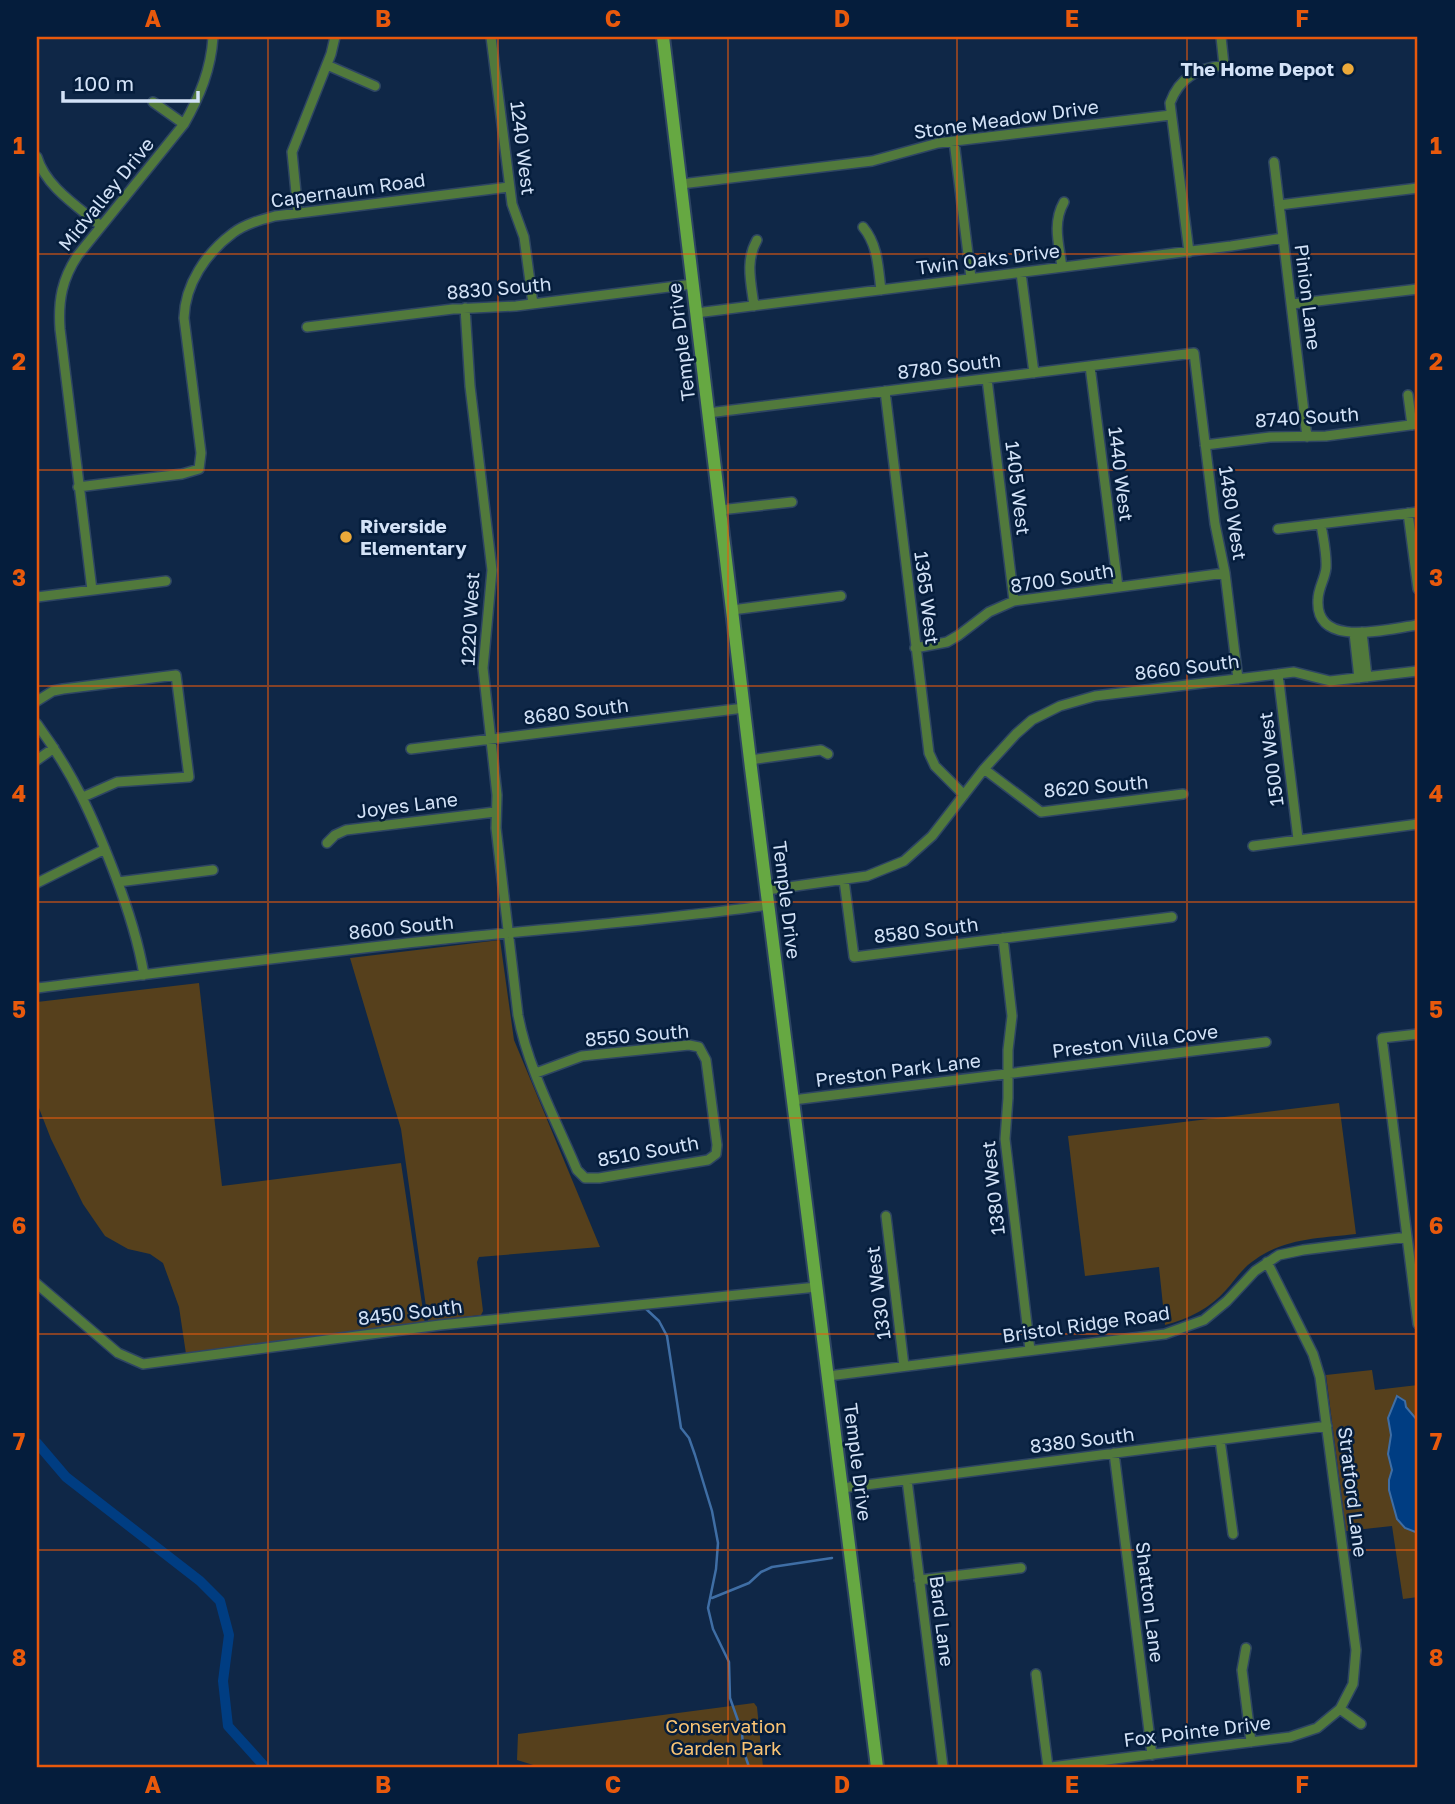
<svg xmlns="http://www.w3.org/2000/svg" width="1455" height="1804" font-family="'Golos Text',sans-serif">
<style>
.green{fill:#56401c}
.water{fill:#003d82;stroke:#3f6ea5;stroke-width:2}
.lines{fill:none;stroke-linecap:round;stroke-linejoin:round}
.stream{stroke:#3f6ea5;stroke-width:2.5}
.canal{stroke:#003d82;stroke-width:10}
.street-casing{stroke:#2e4563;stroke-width:12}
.secondary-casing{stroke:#2e4563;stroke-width:16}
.street{stroke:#51793c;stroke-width:9}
.secondary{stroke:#66a842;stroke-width:12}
.grid{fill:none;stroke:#e8590c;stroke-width:2;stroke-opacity:0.55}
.poi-dot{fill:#eba93a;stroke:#051d3c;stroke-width:2.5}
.labels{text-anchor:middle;stroke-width:5;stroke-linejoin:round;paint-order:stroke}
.poi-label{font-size:19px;font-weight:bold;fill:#d3e2f7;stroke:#051d3c;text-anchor:end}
.street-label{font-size:19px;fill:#d3e2f7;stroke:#051d3c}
.park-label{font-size:19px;fill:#fbc575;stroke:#051d3c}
.neatline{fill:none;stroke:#e8590c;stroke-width:2.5}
.grid-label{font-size:23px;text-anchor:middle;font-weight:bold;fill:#e8590c}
</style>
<rect width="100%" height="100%" fill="#0f2747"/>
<path class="green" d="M500,940L514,1040L600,1247L479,1257L477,1262L483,1311L481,1315L428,1321L401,1129L350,958Z
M199,983L222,1186L401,1163L425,1324L186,1354L179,1307L163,1263L150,1254L128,1249L105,1236L83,1204L51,1139L37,1103V1002Z
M1339,1103L1356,1234C1322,1238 1285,1238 1256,1259C1243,1267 1236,1279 1226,1290C1210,1308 1189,1319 1165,1325L1159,1267L1085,1276L1068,1136Z
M1372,1370L1375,1390L1418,1385V1597L1403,1599L1392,1526L1346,1531L1326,1375Z
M754,1703L757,1707L763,1767H540L517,1760L518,1734Z"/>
<path class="water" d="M1397,1396L1405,1401L1406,1407L1418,1421V1533L1405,1528L1397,1519L1389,1490V1480L1392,1470L1388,1454L1391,1435L1388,1418Z"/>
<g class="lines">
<path class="stream" d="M645,1308L659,1321L667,1336L681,1428L689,1438L695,1455L712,1511L718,1543L716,1569L708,1608L713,1629L729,1662L730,1698L742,1732L743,1749L749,1767
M712,1598L749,1583L761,1572L772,1567L832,1558"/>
<path class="canal" d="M37,1443L66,1477L200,1581L220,1601L229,1635L223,1681L228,1726L265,1767"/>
<defs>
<path id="street" d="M491,37L512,204L524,237L533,304
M327,65L375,86
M153,102L184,124
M954,141L971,278
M37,157C46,187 77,206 101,226
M1274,162L1307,437
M681,184L872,161L938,143L1171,115
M1279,205L1418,188
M298,213L292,152L331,54L335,37
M863,227C878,245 878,267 881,290
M1189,252L1170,103C1180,76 1198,69 1224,65L1221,37
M1062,267C1059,245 1052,223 1064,202
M1021,273L1034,373
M1292,304L1418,289
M754,306C751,282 745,261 757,240
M465,308L470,386L492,570L483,668L497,795L496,828L518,1015C528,1069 556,1120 577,1170L585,1178H599L708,1160L716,1154L717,1145L706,1060L699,1047L689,1045L582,1056L536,1073
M696,313L1231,246L1283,238
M307,327L453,309L516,306L693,284
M1090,366L1118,587
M987,379L1014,601
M885,391L929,753L935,766L964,795
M1408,395L1412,425
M708,413L1194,353L1215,524L1225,573L1238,679
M1205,445L1270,437L1326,436L1418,424
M78,487L182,474L199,469L201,453L184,318C185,284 206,253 233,233C245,224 260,220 275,216L509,187
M720,510L792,502
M1408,513L1418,589
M1321,524C1323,538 1327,554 1326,568C1325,579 1318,588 1318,600C1315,650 1390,628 1418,625
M1278,529L1418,512
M92,590L60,329C58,300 62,279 78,255L184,124C200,96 211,69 213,37
M37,597L166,581
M732,610L841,596
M1362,632L1367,677
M1354,633L1359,678
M915,648L947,642L959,635L989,612L1014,601L1225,573
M1278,674L1298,839
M37,701L53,691L63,689L176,675L189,777L117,782L83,797
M37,724C73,773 92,815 114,872C127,906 138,939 144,975
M411,749L744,708
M37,760L54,748
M750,760L821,750L828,754
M984,769L1041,812L1183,794
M327,843L335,835L346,830L495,812
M1253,846L1418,824
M844,880L854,957L1172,917
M118,882L213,870
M37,883L105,849
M767,890L867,876L904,861L932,836L984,769L1016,734L1032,720L1060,706L1095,696L1278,674L1294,672L1330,681L1418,671
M1003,938L1012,1016L1008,1050V1098L1005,1139L1030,1350
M37,988C167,972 296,955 426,941C541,929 655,921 769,905
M1418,1034L1382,1038L1418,1324
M793,1100L1266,1042
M886,1216L904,1366
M1267,1262L1313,1354L1320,1377L1356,1650L1353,1684L1340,1709L1361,1724
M37,1284L118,1353L143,1364L440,1325L817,1287
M828,1376L1165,1334L1204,1320L1227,1301L1255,1271L1279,1255L1303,1250L1407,1237
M1220,1440L1233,1534
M1114,1453L1152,1755
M907,1480L943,1767
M842,1488L1327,1426
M919,1580L1021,1568
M1246,1648L1242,1670L1251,1742
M1036,1674L1048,1767
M1051,1767L1290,1737L1317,1728L1340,1709"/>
<path id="secondary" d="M663,37L751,768L877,1767"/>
</defs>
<use href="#street" class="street-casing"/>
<use href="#secondary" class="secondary-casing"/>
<use href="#street" class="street"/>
<use href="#secondary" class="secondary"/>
</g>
<path class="grid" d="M268,37V1767M498,37V1767M728,37V1767M957,37V1767M1187,37V1767M37,254H1418M37,470H1418M37,686H1418M37,902H1418M37,1118H1418M37,1334H1418M37,1550H1418"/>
<g class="poi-dot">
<circle cx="1348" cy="69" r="7"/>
<circle cx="346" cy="537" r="7"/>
</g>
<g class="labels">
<g class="poi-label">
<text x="1334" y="76">The Home Depot</text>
<text x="360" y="533" text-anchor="start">Riverside<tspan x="360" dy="22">Elementary</tspan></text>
</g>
<g class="street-label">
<text transform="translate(1006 119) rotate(-8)" y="7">Stone Meadow Drive</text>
<text transform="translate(523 148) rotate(83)" y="7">1240 West</text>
<text transform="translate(348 190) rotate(-8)" y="7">Capernaum Road</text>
<text transform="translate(106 194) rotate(-51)" y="7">Midvalley Drive</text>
<text transform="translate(988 259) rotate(-7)" y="7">Twin Oaks Drive</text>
<text transform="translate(499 288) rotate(-5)" y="7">8830 South</text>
<text transform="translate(1308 297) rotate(83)" y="7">Pinion Lane</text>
<text transform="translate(681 342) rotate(-97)" y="7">Temple Drive</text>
<text transform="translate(949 366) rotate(-7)" y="7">8780 South</text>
<text transform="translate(1307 417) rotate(-4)" y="7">8740 South</text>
<text transform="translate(1121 474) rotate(83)" y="7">1440 West</text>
<text transform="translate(1018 488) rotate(83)" y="7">1405 West</text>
<text transform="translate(1233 513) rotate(81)" y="7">1480 West</text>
<text transform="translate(1062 578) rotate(-9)" y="7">8700 South</text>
<text transform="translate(927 598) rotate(83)" y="7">1365 West</text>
<text transform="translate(470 619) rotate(-87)" y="7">1220 West</text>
<text transform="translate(1187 667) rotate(-7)" y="7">8660 South</text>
<text transform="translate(576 711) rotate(-7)" y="7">8680 South</text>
<text transform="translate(1271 759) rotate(-97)" y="7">1500 West</text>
<text transform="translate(1096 786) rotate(-5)" y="7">8620 South</text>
<text transform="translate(407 805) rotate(-7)" y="7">Joyes Lane</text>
<text transform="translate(787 900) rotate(83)" y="7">Temple Drive</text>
<text transform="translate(401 927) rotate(-6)" y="7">8600 South</text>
<text transform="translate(926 930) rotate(-7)" y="7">8580 South</text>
<text transform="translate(637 1035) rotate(-5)" y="7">8550 South</text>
<text transform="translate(1135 1041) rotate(-7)" y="7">Preston Villa Cove</text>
<text transform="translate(898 1070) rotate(-7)" y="7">Preston Park Lane</text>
<text transform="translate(648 1151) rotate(-10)" y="7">8510 South</text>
<text transform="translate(993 1188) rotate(-96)" y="7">1380 West</text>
<text transform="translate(878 1293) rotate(-97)" y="7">1330 West</text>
<text transform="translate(410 1312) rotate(-7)" y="7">8450 South</text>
<text transform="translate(1086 1324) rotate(-8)" y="7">Bristol Ridge Road</text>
<text transform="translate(1082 1440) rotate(-7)" y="7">8380 South</text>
<text transform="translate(858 1462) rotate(83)" y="7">Temple Drive</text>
<text transform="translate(1353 1492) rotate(83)" y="7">Stratford Lane</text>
<text transform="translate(1150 1602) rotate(83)" y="7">Shatton Lane</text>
<text transform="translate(942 1621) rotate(83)" y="7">Bard Lane</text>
<text transform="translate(1197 1731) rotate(-7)" y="7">Fox Pointe Drive</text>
</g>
<g class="park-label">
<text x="726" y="1733">Conservation<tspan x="726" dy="22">Garden Park</tspan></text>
</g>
</g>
<rect width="1455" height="1804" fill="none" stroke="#051d3c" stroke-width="77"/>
<path d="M63 91v10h135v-10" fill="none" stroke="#d3e2f7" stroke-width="3.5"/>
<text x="74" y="91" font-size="21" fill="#d3e2f7" stroke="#051d3c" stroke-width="5" paint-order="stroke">100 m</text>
<rect x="38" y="38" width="1378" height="1728" class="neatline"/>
<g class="grid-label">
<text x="153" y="27">A</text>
<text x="383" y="27">B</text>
<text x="613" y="27">C</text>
<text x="842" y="27">D</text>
<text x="1072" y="27">E</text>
<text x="1302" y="27">F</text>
<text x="19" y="154">1</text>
<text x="1436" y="154">1</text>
<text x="19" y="370">2</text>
<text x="1436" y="370">2</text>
<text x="19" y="586">3</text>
<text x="1436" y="586">3</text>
<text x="19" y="802">4</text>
<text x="1436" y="802">4</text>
<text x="19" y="1018">5</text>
<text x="1436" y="1018">5</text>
<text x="19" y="1234">6</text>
<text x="1436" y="1234">6</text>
<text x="19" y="1450">7</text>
<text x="1436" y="1450">7</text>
<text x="19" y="1666">8</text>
<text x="1436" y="1666">8</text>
<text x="153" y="1793">A</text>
<text x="383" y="1793">B</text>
<text x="613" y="1793">C</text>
<text x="842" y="1793">D</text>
<text x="1072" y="1793">E</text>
<text x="1302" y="1793">F</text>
</g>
</svg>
